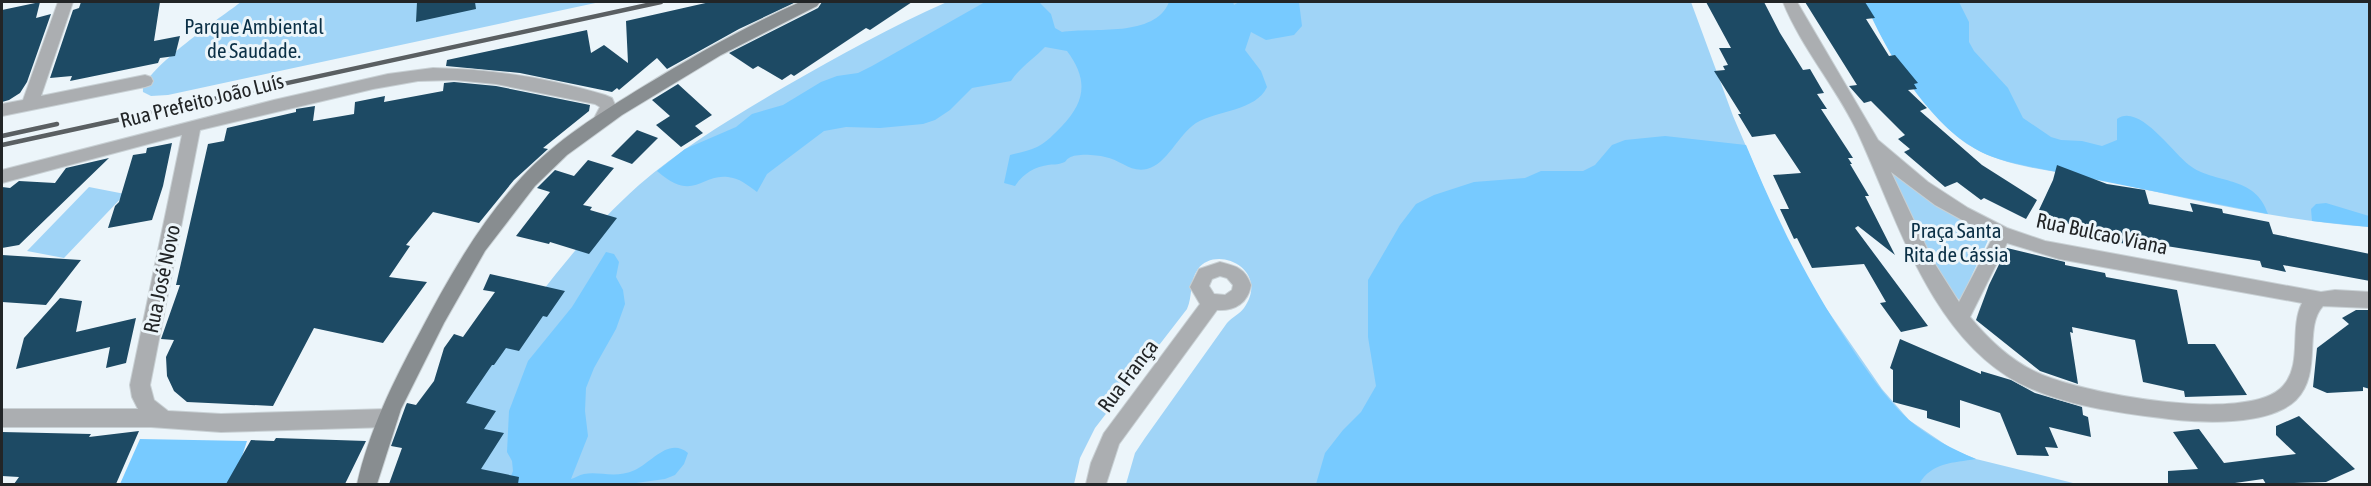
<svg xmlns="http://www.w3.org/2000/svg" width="2371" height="486" font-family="'Asap Condensed',sans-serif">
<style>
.green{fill:#a0d4f7}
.forest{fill:#77caff}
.building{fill:#1d4a64}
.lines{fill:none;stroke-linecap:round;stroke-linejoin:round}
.minor-casing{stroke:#c8d0d4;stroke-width:2}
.secondary-casing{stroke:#c8d0d4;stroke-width:2}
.minor{fill:#abaeb1;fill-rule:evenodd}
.secondary{fill:#888d90;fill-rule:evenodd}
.rail{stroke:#5a5f62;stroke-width:4.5}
.labels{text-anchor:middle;stroke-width:6;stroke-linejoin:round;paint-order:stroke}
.park-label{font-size:21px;fill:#0b3046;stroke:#ecf5fa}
.street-label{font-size:21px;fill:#222527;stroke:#ecf5fa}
</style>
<rect width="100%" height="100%" fill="#ecf5fa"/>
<path class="green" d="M241,2H600L168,95L151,96L143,92C140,72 224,15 241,2Z
M947,2H1691L1733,116L1779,223L1817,295L1882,389L1909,420L1952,449L1976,459L2077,484H1126L1135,453L1145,438L1227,323C1232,317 1240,314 1244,308C1271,269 1216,244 1198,269C1189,281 1193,296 1187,309L1095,428L1080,458L1074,484H421C440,441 465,402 491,363C534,299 582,236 639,185C684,146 735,116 786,86C839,56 892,26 947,2Z
M1865,2H2369V227C2276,220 2184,198 2093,178C2051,170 2004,168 1967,144C1927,117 1883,46 1865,2Z
M1884,165L1991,234L1960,301L1953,293L1919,236Z
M89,187L125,194L64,258L27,251Z"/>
<path class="forest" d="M985,2L1040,3L1051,14L1055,28L1062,32C1093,27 1155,38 1169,2H1233L1234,5L1239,2H1299L1302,26L1294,35L1266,40L1251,32L1245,50L1261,71L1267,87C1256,111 1218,110 1196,123C1178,135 1167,164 1147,169C1131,173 1121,160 1105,157C1096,155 1077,153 1069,158C1065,160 1067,162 1062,163C1058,165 1052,164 1048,165C1034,167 1023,174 1015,186L1004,183L1010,155C1018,153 1029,151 1037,147C1047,142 1054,134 1062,126C1086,101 1088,79 1067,51L1045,47C1034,59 1020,67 1011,81L972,88L950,110L935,120L923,124L880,128L846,127L824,131L767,174L757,192C750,187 742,180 733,178C701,170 696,205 657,171L685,149L736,127L752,114L783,105L821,82L837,76L858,73L872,66Z
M1865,2H1959L1969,22V42L1974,51L2008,88L2023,118L2051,137L2061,140L2082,141L2102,146L2117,140V119C2139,103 2172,152 2189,165C2215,185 2255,174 2268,214L2027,166C2009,162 1990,158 1974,148C1926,120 1886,52 1865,2Z
M1665,136L1746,145C1776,217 1804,275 1847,341C1865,368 1885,398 1909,420C1929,437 1952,449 1976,459C1953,463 1932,462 1919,484H1316L1325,453L1343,430L1361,412L1376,386L1368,337V280L1400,225L1416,204L1434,195L1474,182L1525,178L1541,171H1583L1595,165L1612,145L1625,140Z
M2326,203L2369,216V227L2312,221L2311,209L2316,204Z
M606,252L614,254L619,262L616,277L623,290L625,304L616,329L594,368L586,388L585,411L588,436L571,479C575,478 579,475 584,474C600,471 615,479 635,470C652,462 669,437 688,453L684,464L675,475L665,479L629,484H508L513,471L512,461L507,452L509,411L528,361L572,307Z
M140,439L247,441L233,484H120Z"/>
<path class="building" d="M40,2L36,18L51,14L27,82L20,93L9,100L2,102V10Z
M81,2H160L154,41L180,36L175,56L160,58L158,63L70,81L72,76L50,78L73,10L79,8Z
M417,2H475L476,9L416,22Z
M710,2H796L739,29L667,69L657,58L619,90L617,88L612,92L520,73L446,66L447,60L587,30L591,53L604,45L628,63L626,21Z
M822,2H912L870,30L866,28L794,76L791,74L782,80L758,66L753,69L729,53L818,8Z
M1706,2H1764L1780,33L1803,70L1810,69L1824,93L1817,94L1827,109H1821L1853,158H1848L1852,164H1850L1869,196H1865L1895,255L1858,226L1855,228L1928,326L1901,332L1880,303L1886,302L1864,264L1812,268L1797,238L1794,239L1780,209H1789L1773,175L1801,173L1775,134L1752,137L1738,114H1741L1714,71L1725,70L1723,66L1728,65L1719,48H1731Z
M1805,2H1865L1875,18L1866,19L1889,56L1895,55L1918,83L1914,84L1917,89L1908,90L1927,108L1920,111L1982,165L2037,200L2026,219L1984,198L1981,200L1957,182L1945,187L1904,152L1910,149L1898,139L1905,135L1871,101L1864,103L1849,86L1857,85Z
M454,82L496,86L590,105L589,111L543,148L548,149L514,180L479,223L433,212L406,245L410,246L389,277L427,282L383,343L314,328L273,406L187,402L174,391L167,376L166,357L174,340L161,339L180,285H176L208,144L224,141L227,128L296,112V109L315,106L313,121L354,114L355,102L385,96L384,102L443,91L444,83Z
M678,84L712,115L695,126L703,133L681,147L656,125L670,116L652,100Z
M637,130L658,138L632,164L611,156Z
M172,143L163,186L152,220L108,228L115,206L119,202L133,155L146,153L147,148Z
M109,158L19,245L2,248V187L10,188L19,181L55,183L66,168Z
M588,160L614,168L583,205L592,207L590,210L617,218L589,254L550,242L549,244L516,236L550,192L537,188L555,170L574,176Z
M2057,165L2107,184L2145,190L2149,204L2193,212L2190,203L2222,209L2223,213L2269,222L2273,234L2370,254V281L2283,265L2286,272L2262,267L2260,261L2160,245L2161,250L2092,238L2074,231L2075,227L2039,210L2053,180Z
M2007,248L2065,262V265L2105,273L2106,277L2177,290L2188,344H2215L2247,395L2185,397L2184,391L2143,382L2135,340L2072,327L2073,333L2070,332L2078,384L2040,371L1976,320L1989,285Z
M2,255L81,260L46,305L2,302Z
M490,274L565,291L547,317L543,316L519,351L506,348L494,365H492L466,403L496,411L484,429L504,433L481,469L519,477L518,484H389L402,448L391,446L406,405L407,403L416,405L434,381L444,348L454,334L463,337L495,292L483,290Z
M60,298L82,301L76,332L136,318L126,363L106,368L110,347L16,369L24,338Z
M2356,310H2370V389L2363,387V391L2327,393L2313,387L2317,348L2349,324L2342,318Z
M1900,339L1981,374V371L2011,380L2035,393L2082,407L2083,415L2088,417L2091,437L2049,427L2058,448L2045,447L2049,456L2017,455L2000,413L1960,400V428L1927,418V411L1893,402V370L1890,368Z
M2299,416L2355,469L2326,482L2266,484L2263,479L2228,484H2168V471L2198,469L2173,432L2199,429L2224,463L2296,454L2276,435V426Z
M139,431L116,484H14L19,477L2,476V432L91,434L89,437Z
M276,438L366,441L345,484H226L251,440L274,441Z"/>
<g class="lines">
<defs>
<path id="minor" d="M58,2H73L41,96L145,75L151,77L153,81L151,85L145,87L2,116V104L23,100Z
M1783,2H1797L1878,140L1928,182L1968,208L2007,228L2045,241L2321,292L2335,290L2370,292V308L2323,306C2303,327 2323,373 2296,400C2269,426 2203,423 2169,419C2119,413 2064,406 2019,383C1929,335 1897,217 1857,131C1836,87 1801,47 1783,2ZM1891,172L1935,205L1993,237L1959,302L1933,261ZM2007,243L2059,259L2302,303C2289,329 2303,364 2283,386C2249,425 2078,393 2036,372C2010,360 1988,339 1970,317Z
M433,68C491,69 549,78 605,95L612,98L616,107L606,126H594L592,122L600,107L595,104L496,84L454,80L418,81L373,89L200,130L150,385L154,400L168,411L221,414L388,409L395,412L398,418L395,424L388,427L221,432L151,427H2V409H138L132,397L130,385L182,135L2,183V170L274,100L388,74Z
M1220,262C1236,266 1245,268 1251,285C1248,303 1235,311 1217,310L1119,444L1106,484H1086L1091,463L1104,433L1200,304L1190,287L1199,269ZM1220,276L1227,278L1233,285L1232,290L1225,295L1214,294L1209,286L1212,279Z"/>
<path id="secondary" d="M800,2H820L817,6L721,55L622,115L567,155L535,186L485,251L444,323L401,409L377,484H357C369,431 393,382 419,334C448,279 478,225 521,178C556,140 600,113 644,86C695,55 746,26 800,2Z"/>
</defs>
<use href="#minor" class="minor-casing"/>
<use href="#secondary" class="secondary-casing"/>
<use href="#minor" class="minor"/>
<use href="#secondary" class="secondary"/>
<path class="rail" d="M2,136L57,124
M2,145L661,2"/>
</g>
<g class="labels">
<g class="park-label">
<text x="254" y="34">Parque Ambiental<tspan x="254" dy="24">de Saudade.</tspan></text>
<text x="1956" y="238">Praça Santa<tspan x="1956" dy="24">Rita de Cássia</tspan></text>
</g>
<g class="street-label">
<text transform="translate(202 101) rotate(-14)" y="7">Rua Prefeito João Luís</text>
<text transform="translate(2102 234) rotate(12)" y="7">Rua Bulcao Viana</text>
<text transform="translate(162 279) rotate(-78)" y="7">Rua José Novo</text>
<text transform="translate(1128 376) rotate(-53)" y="7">Rua França</text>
</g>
</g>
<rect width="2371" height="486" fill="none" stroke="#222527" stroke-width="6"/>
</svg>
